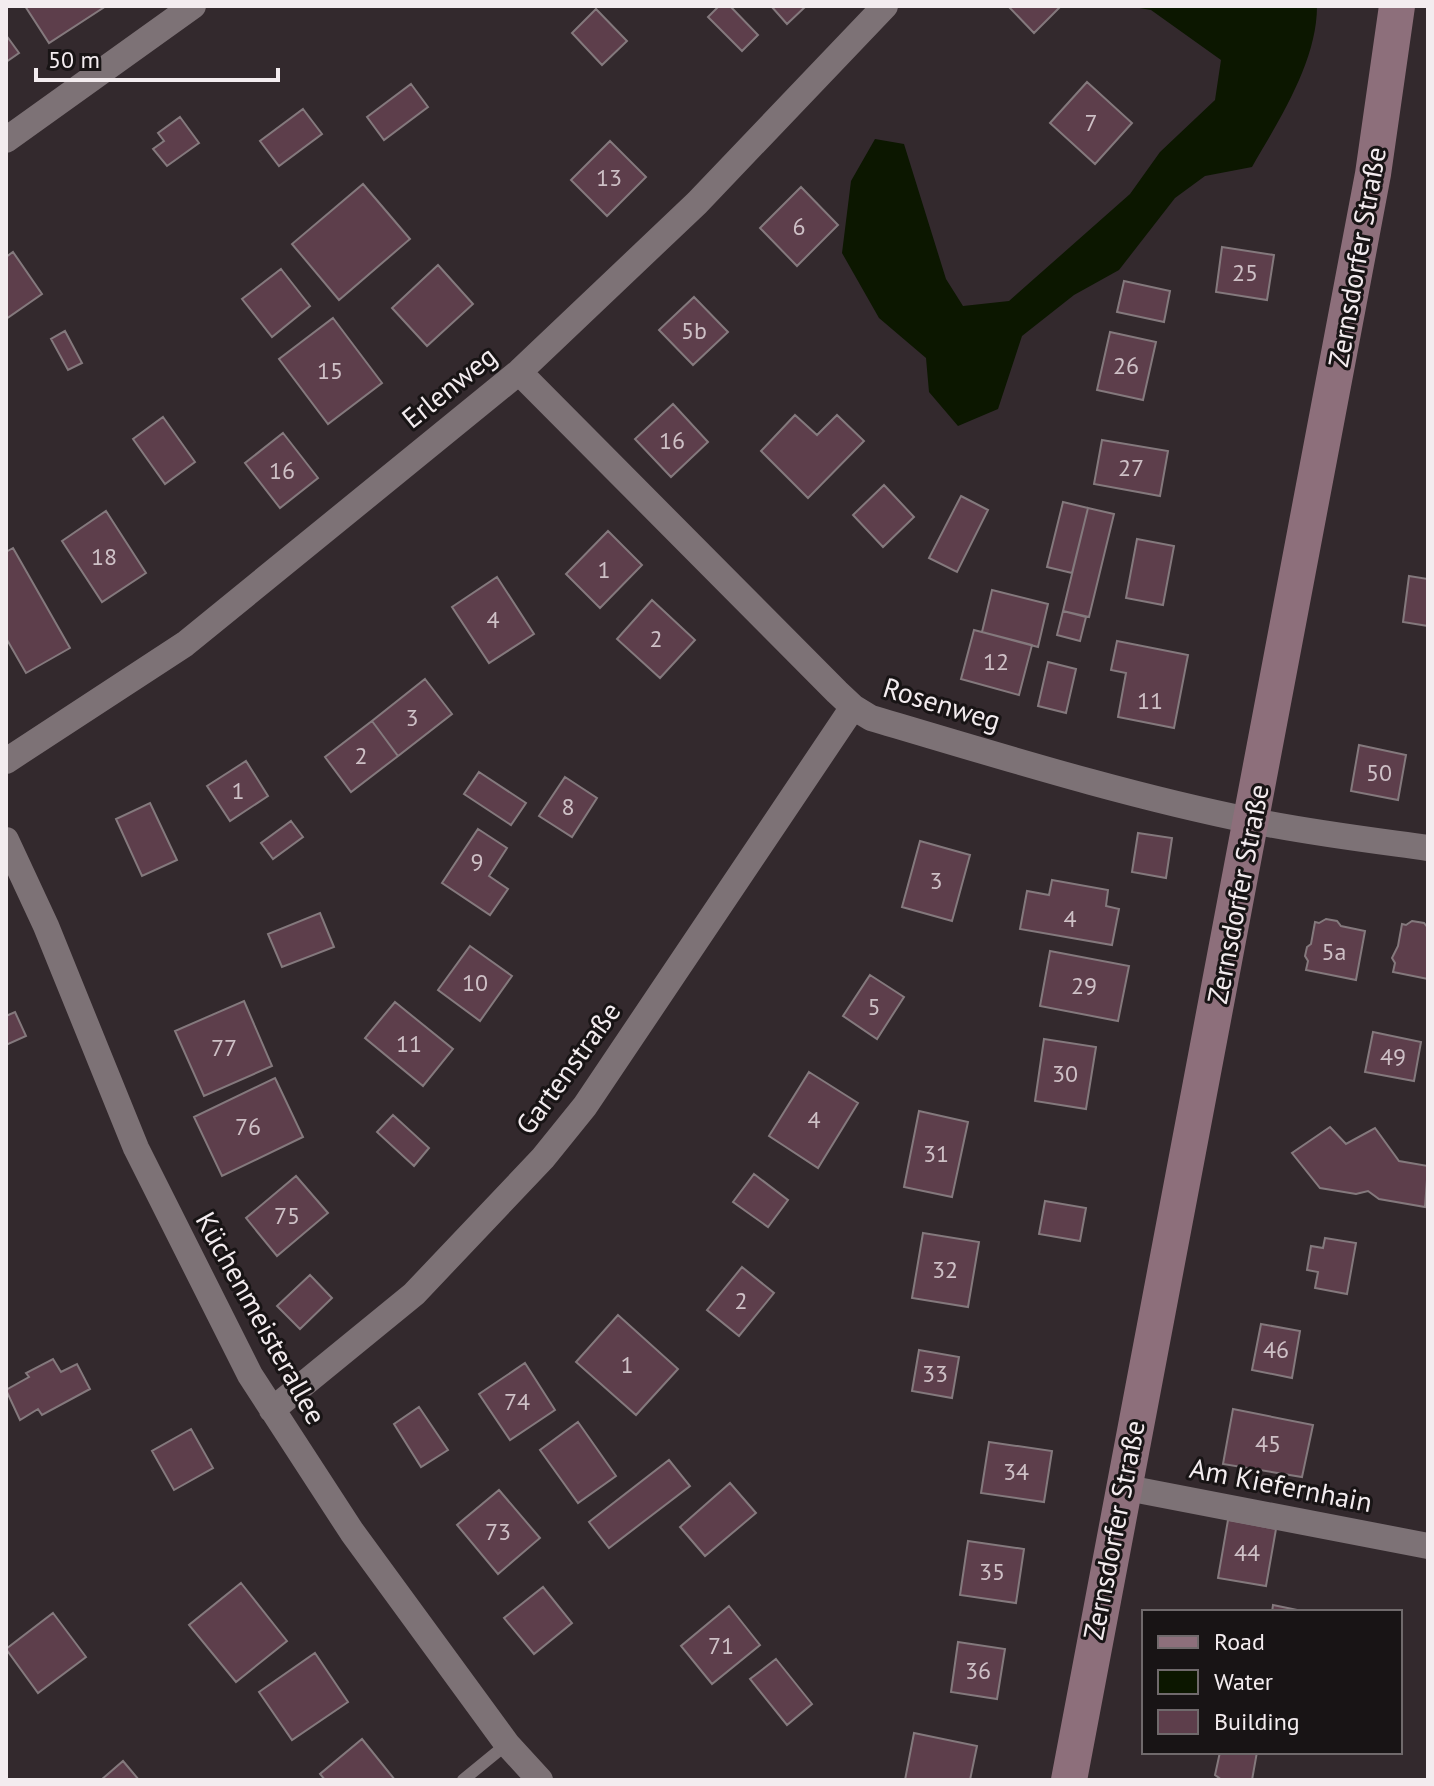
<svg xmlns="http://www.w3.org/2000/svg" width="1434" height="1786" font-family="'PT Sans',sans-serif">
<style>
.water{fill:#0c1700}
.building{fill:#5d3e4b;stroke:#84797d;stroke-width:2}
.lines{fill:none;stroke-linecap:round;stroke-linejoin:round}
.lane{stroke:#7d7276;stroke-width:12}
.street{stroke:#7d7276;stroke-width:26}
.secondary{stroke:#8d6f7b;stroke-width:36}
.labels{text-anchor:middle;stroke-width:6;stroke-linejoin:round;paint-order:stroke}
.number-label{font-size:24px;fill:#cec0c6}
.street-label{font-size:28px;fill:#f3ecef;stroke:#181415}
</style>
<rect width="100%" height="100%" fill="#33292d"/>
<path class="water" d="M1128,6H1317C1317,62 1279,120 1252,167L1205,176L1175,198L1119,270L1074,295L1022,336L998,409L958,426L929,392L926,358L879,318L842,253L851,181L875,139L904,144L946,279L963,306L1009,301L1130,194L1160,152L1215,100L1221,60L1151,10Z"/>
<path class="building" d="M25,6H106L49,43Z
M719,6H730L758,35L742,51L708,17Z
M771,6H806L787,24Z
M1008,6H1061L1034,33Z
M596,9L627,41L602,65L572,33Z
M6,35L19,53L6,62Z
M1087,82L1132,123L1095,164L1050,123Z
M411,84L428,107L384,140L367,117Z
M303,109L322,134L279,166L260,141Z
M180,117L199,143L167,166L153,149L164,141L158,133Z
M610,141L646,177L607,216L571,180Z
M363,184L410,239L339,300L292,244Z
M801,187L838,225L797,266L760,228Z
M1222,247L1274,255L1267,300L1216,292Z
M13,252L42,294L6,319V257Z
M438,265L473,304L427,346L392,308Z
M281,269L310,306L272,337L242,299Z
M1124,281L1170,291L1164,322L1117,312Z
M694,297L728,332L693,365L659,330Z
M333,318L382,383L328,424L279,359Z
M65,331L82,363L68,370L51,339Z
M1110,332L1156,342L1143,400L1097,390Z
M673,404L708,442L671,477L635,439Z
M795,415L817,435L837,415L864,441L808,498L761,451Z
M163,417L195,462L165,484L133,439Z
M283,433L318,478L280,508L245,463Z
M1102,440L1168,451L1160,496L1094,484Z
M884,485L914,517L883,547L853,515Z
M961,496L988,510L957,572L929,558Z
M1063,502L1088,508L1072,573L1047,567Z
M1088,508L1114,514L1089,617L1063,611Z
M106,511L146,573L102,602L62,541Z
M608,531L642,565L600,608L566,574Z
M1137,539L1174,546L1163,605L1126,598Z
M13,548L70,648L26,673L6,638V552Z
M1409,576L1428,579V626L1403,622Z
M497,577L534,634L489,663L452,607Z
M992,590L1048,604L1038,647L982,632Z
M652,600L695,640L660,678L617,639Z
M1063,611L1086,617L1080,641L1057,635Z
M974,630L1032,645L1019,695L961,679Z
M1117,641L1188,655L1174,728L1118,717L1126,673L1111,670Z
M1048,662L1076,669L1066,713L1038,706Z
M425,679L452,714L398,756L372,721Z
M372,721L398,756L351,792L325,757Z
M1359,745L1406,755L1398,800L1351,791Z
M246,761L268,796L230,821L207,786Z
M479,772L526,803L511,825L464,794Z
M565,777L597,798L572,837L539,816Z
M150,803L177,860L142,876L116,819Z
M291,821L303,837L273,859L261,843Z
M478,829L507,848L489,876L508,889L490,915L442,883Z
M1138,833L1172,838L1166,878L1132,872Z
M920,841L970,855L952,921L902,907Z
M1052,880L1108,890L1106,906L1119,909L1112,945L1020,929L1027,891L1049,895Z
M320,913L334,947L282,967L268,934Z
M1326,919L1337,921L1341,926L1365,931L1356,980L1306,970L1308,961L1305,956L1307,947L1311,944L1315,922L1319,923Z
M1412,921L1424,923L1428,928V979L1393,972L1395,963L1392,958L1398,946L1402,924L1406,925Z
M470,946L512,976L480,1021L438,990Z
M1050,951L1129,966L1118,1021L1040,1006Z
M870,975L904,997L877,1039L843,1016Z
M244,1001L272,1066L204,1096L175,1031Z
M395,1002L453,1049L423,1086L365,1038Z
M15,1012L26,1036L6,1045V1016Z
M1373,1032L1421,1042L1414,1081L1365,1072Z
M1044,1039L1096,1047L1086,1109L1035,1101Z
M809,1072L858,1103L818,1168L769,1136Z
M275,1078L303,1137L222,1176L194,1117Z
M919,1111L968,1122L952,1197L904,1187Z
M393,1115L429,1148L414,1166L377,1132Z
M1330,1127L1346,1144L1375,1128L1399,1161L1428,1166L1425,1207L1379,1199L1368,1191L1356,1194L1320,1188L1292,1153Z
M754,1174L788,1200L768,1227L733,1202Z
M296,1176L328,1213L277,1256L246,1218Z
M1045,1201L1086,1208L1080,1241L1039,1234Z
M923,1233L979,1242L968,1307L912,1298Z
M1325,1238L1356,1243L1347,1294L1315,1288L1318,1272L1307,1270L1311,1246L1323,1248Z
M742,1267L774,1293L739,1336L707,1310Z
M310,1275L332,1298L300,1329L277,1306Z
M618,1315L678,1369L636,1415L576,1362Z
M1261,1324L1300,1331L1292,1378L1252,1370Z
M919,1350L959,1357L952,1398L912,1391Z
M53,1359L61,1372L77,1364L90,1389L42,1415L38,1409L20,1420L6,1390L29,1377L26,1373Z
M525,1363L555,1410L510,1440L479,1394Z
M419,1407L448,1450L421,1467L394,1424Z
M1233,1409L1313,1425L1302,1477L1223,1464Z
M578,1422L616,1476L578,1503L540,1450Z
M191,1429L213,1468L174,1490L152,1451Z
M989,1442L1052,1451L1044,1502L981,1493Z
M669,1460L690,1486L609,1548L589,1522Z
M730,1483L756,1513L705,1556L680,1527Z
M499,1490L540,1538L498,1574L457,1525Z
M1228,1520L1276,1529L1266,1586L1218,1578Z
M968,1541L1024,1549L1016,1603L960,1595Z
M241,1583L287,1641L236,1682L189,1625Z
M543,1587L572,1623L534,1654L504,1618Z
M1273,1605L1307,1612H1272Z
M729,1606L760,1645L712,1684L681,1646Z
M53,1613L86,1657L38,1693L6,1649Z
M958,1642L1005,1649L997,1699L951,1692Z
M315,1653L348,1702L292,1740L259,1692Z
M776,1659L812,1704L787,1725L750,1679Z
M914,1733L977,1746L970,1780H905Z
M362,1739L395,1780H325L320,1774Z
M1220,1752H1257L1252,1780H1222L1215,1775Z
M123,1761L139,1780H101Z"/>
<g class="lines">
<path class="lane" d="M463,1780L507,1744"/>
<path class="street" d="M6,140L193,6
M519,372L837,692L853,707L871,718C997,755 1124,795 1253,821C1311,833 1370,840 1428,848
M6,761L185,644L519,372L697,203L885,6
M6,840L46,926L136,1148L250,1375L352,1532L507,1744L540,1780
M272,1410L414,1294L543,1158L585,1106L853,707
M1122,1487L1428,1546"/>
<path class="secondary" d="M1069,1780L1373,174L1397,6"/>
</g>
<g class="labels">
<g class="number-label">
<text x="1091" y="131">7</text>
<text x="609" y="186">13</text>
<text x="799" y="235">6</text>
<text x="1245" y="281">25</text>
<text x="694" y="339">5b</text>
<text x="1126" y="374">26</text>
<text x="330" y="379">15</text>
<text x="672" y="449">16</text>
<text x="1131" y="476">27</text>
<text x="282" y="479">16</text>
<text x="104" y="565">18</text>
<text x="604" y="578">1</text>
<text x="493" y="628">4</text>
<text x="656" y="647">2</text>
<text x="996" y="670">12</text>
<text x="1150" y="709">11</text>
<text x="412" y="726">3</text>
<text x="361" y="764">2</text>
<text x="1379" y="781">50</text>
<text x="238" y="799">1</text>
<text x="568" y="815">8</text>
<text x="477" y="870">9</text>
<text x="936" y="889">3</text>
<text x="1070" y="927">4</text>
<text x="1334" y="960">5a</text>
<text x="475" y="991">10</text>
<text x="1084" y="994">29</text>
<text x="874" y="1015">5</text>
<text x="409" y="1052">11</text>
<text x="224" y="1056">77</text>
<text x="1393" y="1065">49</text>
<text x="1065" y="1082">30</text>
<text x="814" y="1128">4</text>
<text x="248" y="1135">76</text>
<text x="936" y="1162">31</text>
<text x="287" y="1224">75</text>
<text x="945" y="1278">32</text>
<text x="741" y="1309">2</text>
<text x="1276" y="1358">46</text>
<text x="627" y="1373">1</text>
<text x="935" y="1382">33</text>
<text x="517" y="1410">74</text>
<text x="1268" y="1452">45</text>
<text x="1016" y="1480">34</text>
<text x="498" y="1540">73</text>
<text x="1247" y="1561">44</text>
<text x="992" y="1580">35</text>
<text x="721" y="1654">71</text>
<text x="978" y="1679">36</text>
</g>
<g class="street-label">
<text transform="translate(1357 257) rotate(-80)" y="10">Zernsdorfer Straße</text>
<text transform="translate(449 387) rotate(-39)" y="10">Erlenweg</text>
<text transform="translate(942 704) rotate(17)" y="10">Rosenweg</text>
<text transform="translate(1238 894) rotate(-79)" y="10">Zernsdorfer Straße</text>
<text transform="translate(568 1068) rotate(-54)" y="10">Gartenstraße</text>
<text transform="translate(261 1318) rotate(61)" y="10">Küchenmeisterallee</text>
<text transform="translate(1281 1485) rotate(11)" y="10">Am Kiefernhain</text>
<text transform="translate(1114 1530) rotate(-79)" y="10">Zernsdorfer Straße</text>
</g>
</g>
<rect width="1434" height="1786" fill="none" stroke="#f3ecef" stroke-width="16"/>
<rect x="1142" y="1610" width="260" height="144" fill="#181415" stroke="#706a6c" stroke-width="2"/>
<rect x="1158" y="1636" width="40" height="12" fill="#8d6f7b" stroke="#706a6c" stroke-width="2"/>
<text x="1214" y="1650" font-size="24" fill="#f3ecef">Road</text>
<rect x="1158" y="1670" width="40" height="24" fill="#0c1700" stroke="#706a6c" stroke-width="2"/>
<text x="1214" y="1690" font-size="24" fill="#f3ecef">Water</text>
<rect x="1158" y="1710" width="40" height="24" fill="#5d3e4b" stroke="#706a6c" stroke-width="2"/>
<text x="1214" y="1730" font-size="24" fill="#f3ecef">Building</text>
<path d="M36 68v12h242v-12" fill="none" stroke="#f3ecef" stroke-width="4"/>
<text x="48" y="68" font-size="24" fill="#f3ecef" stroke="#181415" stroke-width="6" paint-order="stroke">50 m</text>
</svg>
